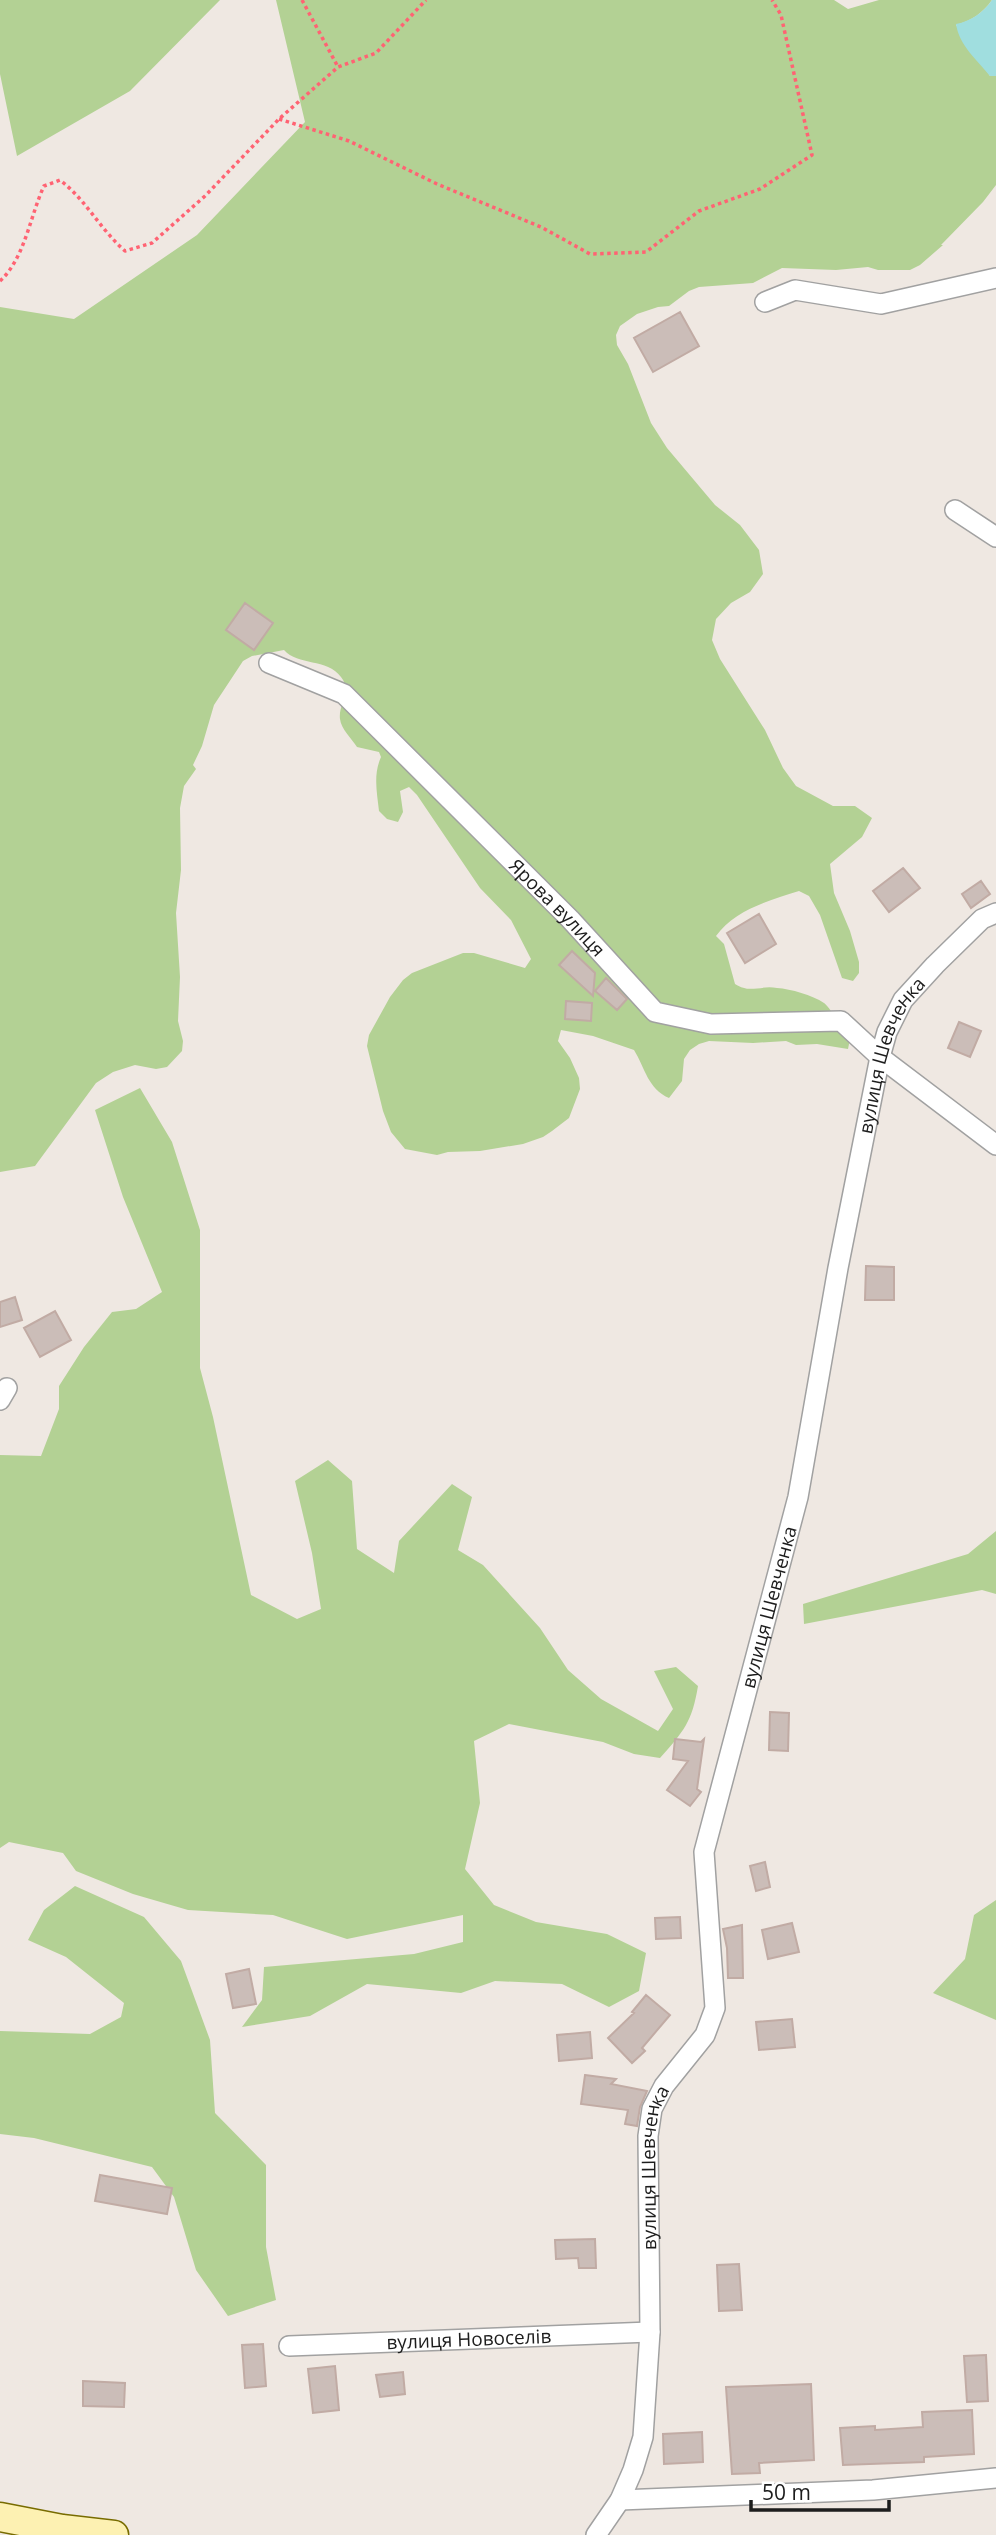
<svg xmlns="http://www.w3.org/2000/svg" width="996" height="2535" font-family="'Open Sans',sans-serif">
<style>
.forest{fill:#b3d194}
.water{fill:#a0dedf}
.building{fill:#cbbdb8;stroke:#c1aba4;stroke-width:2}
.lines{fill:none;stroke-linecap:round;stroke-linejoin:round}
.street-casing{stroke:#a1a1a1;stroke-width:22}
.secondary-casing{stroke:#786c00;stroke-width:31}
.path{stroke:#ff6373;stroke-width:3.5;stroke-dasharray:3.5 3.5;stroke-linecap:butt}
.street{stroke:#fff;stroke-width:19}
.secondary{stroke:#fdf1b2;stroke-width:28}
.labels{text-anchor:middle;stroke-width:5;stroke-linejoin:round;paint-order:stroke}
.street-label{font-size:19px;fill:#1d1d1d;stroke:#fff}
</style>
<rect width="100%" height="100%" fill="#efe8e2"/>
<path class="forest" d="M0,0H220L130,91L17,156L0,74Z
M276,0H834L848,9L879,0H992C983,13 971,21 956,25L990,76H996V185L983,202L941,245H943L920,265L910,270H878L868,267L836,270L782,268L753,283L699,287L689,291L669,306L658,307L637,314L620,326L616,335L617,345L628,364L651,423L667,448L715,505L740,525L759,550L763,574L750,592L731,603L716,619L712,640L720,659L765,730L783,768L796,786L833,806H855L872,818L862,837L830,864L834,893L850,931L859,962V973L853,981L842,978L820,915L809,896L799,891C770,900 734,910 716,936L724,944L735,984C750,994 760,985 777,988C791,989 812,995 824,1003C829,1006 844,1031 850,1039L848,1049L817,1044L796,1045L786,1041L753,1043L709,1041L699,1044L690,1050L684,1059L682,1081L669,1098C648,1089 645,1068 634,1050L593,1036L561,1030L558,1041L570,1058L579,1078L580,1089L569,1118L552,1131L543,1137L523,1144L480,1151L448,1152L437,1155L405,1149L391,1132L383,1111L367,1046L369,1035L390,997L403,980L412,973L463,953H474L525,968L531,959L511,920L480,888L417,795L409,787L400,791L403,812L398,822L387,819L379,811C377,792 373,775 381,757L379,752L357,747C352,739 341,729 340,719C338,704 353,692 341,677C327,658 298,666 284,650L252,656L243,661L214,705L202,746L193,765L196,769L184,786L180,808L181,870L176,913L180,977L178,1021L183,1041L182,1051L167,1067L156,1069L135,1065L113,1072L96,1083L35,1166L0,1172V307L74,319L197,235L305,122Z
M140,1088L172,1142L200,1230V1368L213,1417L251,1595L297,1619L321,1609L312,1553L295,1481L328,1460L352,1481L357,1549L394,1573L399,1541L452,1484L472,1497L458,1550L483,1565L540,1628L568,1670L601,1699L658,1731L673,1709L654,1671L676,1667L698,1686C692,1722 684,1731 660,1758L634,1754L603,1742L509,1724L474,1741L480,1803L465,1869L494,1905L536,1922L607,1934L646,1953L639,1991L609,2007L562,1984L495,1981L461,1993L367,1984L310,2016L242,2027L262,2000L264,1967L414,1954L463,1942V1915L347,1939L273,1915L188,1910L133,1894L76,1871L63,1853L9,1842L0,1848V1455L41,1456L59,1409V1386L84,1347L112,1312L136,1309L162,1292L123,1197L95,1110Z
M996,1531V1594L982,1590L804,1624L803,1604L968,1554Z
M75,1886L144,1917L181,1961L210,2040L215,2113L266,2165V2247L276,2300L228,2316L196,2270L174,2197L152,2167L34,2138L0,2134V2031L90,2034L121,2017L124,2003L66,1957L28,1940L44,1910Z
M996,1900V2020L933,1993L965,1959L974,1915Z"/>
<path class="water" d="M992,0H996V76H990C977,60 959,45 956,24C971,21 983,13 992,0Z"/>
<path class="building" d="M680,312L699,346L653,372L634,338Z
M245,603L273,623L254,650L226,630Z
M903,868L920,888L889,912L873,891Z
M981,881L990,894L971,908L962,894Z
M759,914L776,944L745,963L727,933Z
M572,951L595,973L593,996L559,965Z
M606,978L627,999L617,1010L595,991Z
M566,1001L592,1003L591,1021L565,1019Z
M959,1022L981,1031L970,1057L948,1048Z
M866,1266L894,1267V1300H865Z
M15,1297L22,1320L0,1327V1302Z
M55,1311L71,1340L40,1357L24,1328Z
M770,1712L789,1713L788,1751L769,1750Z
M675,1739L701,1742L704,1739L697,1789L701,1792L690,1806L667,1790L688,1761L673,1759Z
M765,1862L770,1887L756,1891L750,1866Z
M680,1917L681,1938L656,1939L655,1918Z
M792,1923L799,1952L768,1959L762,1930Z
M742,1925L743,1978H728L727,1948L723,1929Z
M249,1969L256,2004L233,2008L226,1974Z
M646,1995L670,2015L642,2048L645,2051L632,2063L608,2038L634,2013L632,2012Z
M792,2019L795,2047L759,2050L756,2022Z
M590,2032L592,2058L559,2061L557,2035Z
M585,2075L616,2079L611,2084L647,2091L640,2107L637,2126L625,2124L628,2110L581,2104Z
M100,2175L172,2188L167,2214L95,2201Z
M595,2239L596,2268H579L578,2258L556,2259L555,2240Z
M739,2264L742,2310L719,2311L717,2265Z
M263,2344L266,2386L245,2388L242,2345Z
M986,2355L988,2401L967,2402L964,2356Z
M335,2366L339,2410L313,2413L308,2369Z
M403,2372L405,2394L380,2397L376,2375Z
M83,2381L125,2383L124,2407L83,2406Z
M811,2384L814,2460L759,2463L760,2473L732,2474L726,2387Z
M972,2410L974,2454L924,2457V2462L843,2465L840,2428L875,2426V2430L923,2427L922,2412Z
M702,2432L703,2462L664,2464L663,2434Z"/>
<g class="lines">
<defs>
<g id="street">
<path d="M765,302L795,290L881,304L996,278"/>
<path d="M955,510L996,537"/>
<path id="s1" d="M269,663L344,694L570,919L655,1012L711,1024L841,1021L880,1057L996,1145"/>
<path d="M0,1400L7,1388"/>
<path id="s2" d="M289,2346L650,2332"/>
<path d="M620,2500L873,2490L996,2478"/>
<path id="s3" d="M596,2535L620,2500L633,2470L643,2437L650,2332L648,2136L652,2109L664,2086L705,2035L715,2008L704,1852L798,1497L838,1268L880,1057L887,1032L903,1000L935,965L982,919L996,913"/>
</g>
<path id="secondary" d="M0,2517L62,2529L114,2535"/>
</defs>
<use href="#street" class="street-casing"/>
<use href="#secondary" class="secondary-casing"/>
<path class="path" d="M302,0L338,67
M279,119L349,141L437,184L541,227L590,254L646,252L699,211L760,189L812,155L781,15L772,0
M0,281C25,258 30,216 44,186L60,180C86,200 100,229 125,251L152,243L205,196L279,119L338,67L376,53L426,0"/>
<use href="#street" class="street"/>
<use href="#secondary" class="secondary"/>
</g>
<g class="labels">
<g class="street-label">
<text dy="7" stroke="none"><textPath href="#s1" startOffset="383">Ярова вулиця</textPath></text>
<text dy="7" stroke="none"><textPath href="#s3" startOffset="1535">вулиця Шевченка</textPath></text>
<text dy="7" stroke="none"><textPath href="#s3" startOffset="968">вулиця Шевченка</textPath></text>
<text dy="7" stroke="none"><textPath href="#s3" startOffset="380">вулиця Шевченка</textPath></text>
<text dy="7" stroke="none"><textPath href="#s2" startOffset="180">вулиця Новоселів</textPath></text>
</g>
</g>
<path d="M751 2500v10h138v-10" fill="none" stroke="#1d1d1d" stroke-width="3.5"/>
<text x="762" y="2500" font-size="21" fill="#1d1d1d" stroke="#ffffff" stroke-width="5" paint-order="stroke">50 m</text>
</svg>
